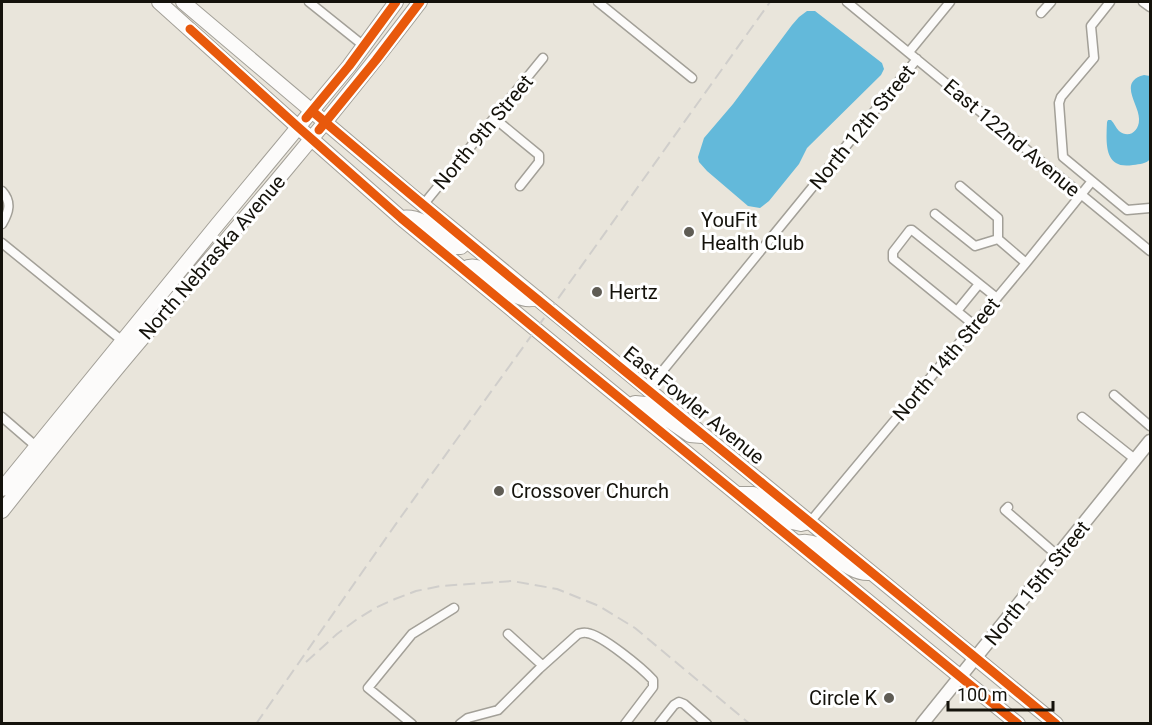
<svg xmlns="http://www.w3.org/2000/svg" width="1152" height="725" font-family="Roboto,sans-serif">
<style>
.water{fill:#63b9da}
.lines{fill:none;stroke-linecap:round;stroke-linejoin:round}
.street-casing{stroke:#a3a098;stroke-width:11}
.secondary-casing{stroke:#a3a098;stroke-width:15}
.primary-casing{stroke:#a3a098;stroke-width:16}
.street{stroke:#fcfbfa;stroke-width:8}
.secondary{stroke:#fcfbfa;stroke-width:12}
.primary{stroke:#fcfbfa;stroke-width:14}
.rail{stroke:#d0cecb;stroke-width:2;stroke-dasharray:12 6;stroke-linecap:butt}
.cycleway-casing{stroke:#fff;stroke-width:13}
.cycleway{stroke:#e8590c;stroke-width:9}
.poi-dot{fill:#5f5c54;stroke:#fff;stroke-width:2}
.labels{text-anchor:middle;stroke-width:6;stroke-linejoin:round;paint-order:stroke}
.street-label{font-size:20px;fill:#14120b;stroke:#fff}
.poi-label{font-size:20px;fill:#14120b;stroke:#fff;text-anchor:start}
</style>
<rect width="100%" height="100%" fill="#e9e5db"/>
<path class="water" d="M807,11H815L882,63L884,69L881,75L807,148L799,164L769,201L760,208L748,206L707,171L699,162L698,157L704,138L733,104L792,25L799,17Z
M1144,75L1150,76V143L1149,149L1150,159C1146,164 1140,164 1133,165C1104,170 1106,144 1107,122L1108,120H1111C1114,123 1116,128 1119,131C1129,139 1139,131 1139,120C1140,105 1117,82 1144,75Z"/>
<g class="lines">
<defs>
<path id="street" d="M309,2L364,46
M598,2L692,78
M847,2L1150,251
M1110,2L1091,26L1094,58L1061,97L1059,103L1063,157L1127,210L1150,208
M1143,2L1150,7
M1041,13L1051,2
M909,52L950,2
M494,118L539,155V162L520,186
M960,186L998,218V239L1026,263
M2,191C12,202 9,212 2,224
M423,205L543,58
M935,214L975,246L998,239
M2,243L125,343
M957,311L979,284
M974,325L893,259V252L910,230H912L997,298
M647,390L917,59
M1114,395L1150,426
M2,417L38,448
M1082,417L1136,460
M1008,507L1005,510L1058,556
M810,522L1026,263L1092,181
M508,634L542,665
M412,724L368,688L412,634L454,608
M460,724L468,718L498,710L539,669L578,634C582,633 583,632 587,633C602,635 642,668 653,680V687L625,724
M659,724L674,705L679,702L684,704L707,724"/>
<path id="secondary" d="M922,724L1150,441"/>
<path id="primary" d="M159,2L298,127L401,218L573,360L1018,724
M183,2L411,195L1056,724
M401,218C424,214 439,236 456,247H461L466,241
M464,269C488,255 507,308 537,298
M630,405L635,403L645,404L690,435L702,436
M2,489L217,225L324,96L349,66L396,2
M738,494H753L772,506L792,522L801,524L810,522
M2,511C51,449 100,387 151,328C243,221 335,114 420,2
M797,543C825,534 841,575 870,573"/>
</defs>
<use href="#street" class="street-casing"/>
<use href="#secondary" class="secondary-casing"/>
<use href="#primary" class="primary-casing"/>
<use href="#street" class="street"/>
<use href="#secondary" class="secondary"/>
<use href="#primary" class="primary"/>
<path class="rail" d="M306,662L337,634L356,620L375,608L395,599L416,591L441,586L512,581L557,589L599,606L635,628L750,724
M256,724L398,521L575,275L770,2"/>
<defs>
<path id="cycleway" d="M190,29L298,127L401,218L573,360L1018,724
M312,111C556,319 809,519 1056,724
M306,118L349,66L396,2
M319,130L376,60L420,2"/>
</defs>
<use href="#cycleway" class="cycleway-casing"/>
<use href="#cycleway" class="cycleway"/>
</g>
<g class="poi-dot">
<circle cx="689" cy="232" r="6"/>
<circle cx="597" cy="292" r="6"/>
<circle cx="499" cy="491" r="6"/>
<circle cx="889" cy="698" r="6"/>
</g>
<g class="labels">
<g class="street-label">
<text transform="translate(862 127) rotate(-51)" y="7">North 12th Street</text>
<text transform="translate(483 132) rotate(-50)" y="7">North 9th Street</text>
<text transform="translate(1012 138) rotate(40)" y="7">East 122nd Avenue</text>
<text transform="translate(212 257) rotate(-49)" y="7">North Nebraska Avenue</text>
<text transform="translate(946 359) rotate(-50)" y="7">North 14th Street</text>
<text transform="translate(694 405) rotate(39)" y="7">East Fowler Avenue</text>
<text transform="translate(1037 583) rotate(-51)" y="7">North 15th Street</text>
</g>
<g class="poi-label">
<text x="701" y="227">YouFit<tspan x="701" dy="23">Health Club</tspan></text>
<text x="609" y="299">Hertz</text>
<text x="511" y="498">Crossover Church</text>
<text x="877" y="705" text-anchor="end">Circle K</text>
</g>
</g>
<rect width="1152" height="725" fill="none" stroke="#14120b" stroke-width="6"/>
<path d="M948 701v9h105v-9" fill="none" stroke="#14120b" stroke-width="3"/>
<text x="957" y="701" font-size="18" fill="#14120b" stroke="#ffffff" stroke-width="4.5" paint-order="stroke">100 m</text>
</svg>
